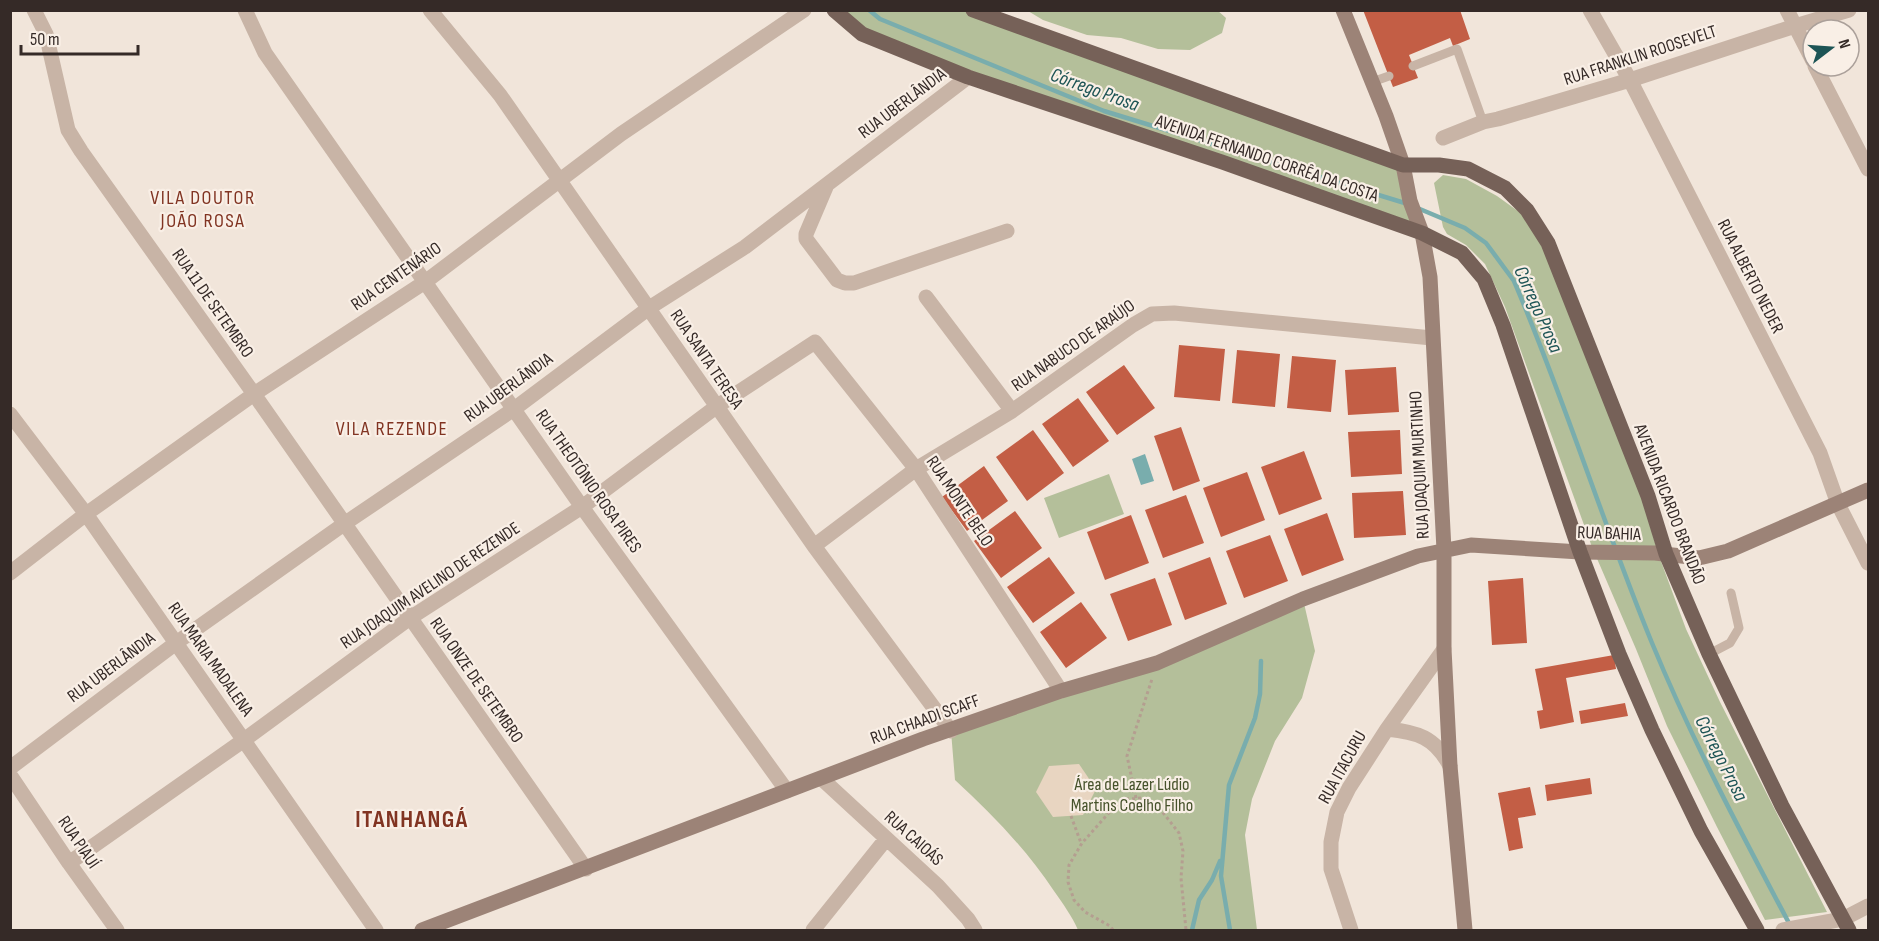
<svg xmlns="http://www.w3.org/2000/svg" width="1879" height="941" font-family="'Sofia Sans Condensed',sans-serif">
<style>
.green{fill:#b4bf9a}
.plaza{fill:#e8d5c1}
.water{fill:#79adad}
.lines{fill:none;stroke-linecap:round;stroke-linejoin:round}
.stream{stroke:#79adad;stroke-width:4.5}
.building{fill:#c35e45}
.path{stroke:#b49e90;stroke-width:3;stroke-dasharray:3 3;stroke-linecap:butt}
.lane{stroke:#c8b4a6;stroke-width:9}
.street{stroke:#c8b4a6;stroke-width:15}
.secondary{stroke:#9c8377;stroke-width:15}
.primary{stroke:#766158;stroke-width:15}
.labels{text-anchor:middle;stroke-width:4.5;stroke-linejoin:round;paint-order:stroke}
.street-label{font-size:18px;fill:#352a27;stroke:#f9efe6}
.park-label{font-size:18px;fill:#46522b;stroke:#f9efe6}
.water-label{font-size:20px;font-style:italic;fill:#1d5455;stroke:#f9efe6}
.neighbourhood-label{font-size:20px;letter-spacing:1.5px;fill:#813422;stroke:#f9efe6}
.district-label{font-size:24px;font-weight:bold;letter-spacing:1.5px;fill:#813422;stroke:#f9efe6}
</style>
<rect width="100%" height="100%" fill="#f1e5da"/>
<path class="green" d="M1217,10L1226,18L1222,33L1190,50L1158,49L1121,38L1087,35L1043,20L1028,11Z
M834,11H973L1403,165L1422,233L892,47Z
M1443,175L1466,179L1497,196L1522,214L1542,246L1641,495L1659,556L1686,629L1720,702L1827,912L1765,920L1717,827L1667,726L1636,649L1592,547L1505,307L1485,264L1466,245L1447,234L1443,227L1434,183Z
M1109,474L1124,514L1059,538L1044,498Z
M1303,599L1315,651L1302,698L1275,741L1252,799L1245,835L1257,930H1078C1072,916 1063,904 1054,891C1026,849 992,814 955,780L951,731L1157,663Z"/>
<path class="plaza" d="M1079,764L1096,789L1083,815L1053,817L1036,792L1049,766Z"/>
<path class="water" d="M1145,454L1154,481L1141,485L1132,459Z"/>
<g class="lines">
<path class="stream" d="M869,10L880,19L1104,111L1408,204
M1415,207L1465,228L1486,243L1514,281C1565,400 1603,524 1652,643C1692,740 1741,833 1790,925
M1192,930L1199,900L1212,880L1220,861
M1230,930L1221,876L1229,785L1255,718L1260,694L1261,661"/>
</g>
<path class="building" d="M1363,10H1460L1470,39L1453,46L1450,38L1409,55L1418,78L1393,87Z
M1179,345L1225,349L1220,401L1174,397Z
M1237,350L1280,354L1275,407L1232,403Z
M1292,356L1336,360L1331,412L1287,408Z
M1124,365L1155,408L1117,435L1086,392Z
M1396,367L1399,412L1348,415L1345,370Z
M1078,398L1109,441L1073,467L1042,424Z
M1181,427L1200,481L1173,491L1154,436Z
M1033,430L1064,473L1027,501L996,457Z
M1400,430L1402,474L1351,477L1348,432Z
M1304,451L1322,499L1279,515L1261,467Z
M984,466L1008,501L967,531L942,497Z
M1247,472L1265,520L1221,537L1203,488Z
M1403,491L1406,535L1354,538L1352,493Z
M1186,495L1204,543L1163,558L1145,510Z
M1015,511L1042,548L1001,578L974,541Z
M1327,513L1344,560L1302,576L1284,529Z
M1131,515L1149,563L1105,580L1087,532Z
M1270,535L1288,581L1244,598L1226,551Z
M1049,557L1075,593L1033,623L1007,587Z
M1210,557L1227,604L1185,620L1168,573Z
M1155,578L1172,625L1128,641L1110,594Z
M1523,578L1527,643L1492,645L1488,581Z
M1081,602L1107,638L1066,668L1040,632Z
M1614,655L1616,669L1566,678L1574,722L1540,729L1537,711L1543,710L1535,669Z
M1625,703L1628,716L1581,724L1579,711Z
M1590,778L1592,794L1547,801L1545,785Z
M1530,787L1536,815L1518,818L1523,848L1509,851L1498,793Z"/>
<g class="lines">
<path class="path" d="M1136,798L1127,756L1152,679
M1071,816L1081,843
M1113,930L1110,926L1085,912L1074,900L1068,882L1069,865L1082,843L1114,807L1127,799L1142,798L1157,805L1179,833L1183,851L1181,878L1186,930"/>
<path class="lane" d="M1413,66L1457,49L1483,122
M1372,82L1389,76
M1709,654L1730,643L1739,628L1731,593"/>
<path class="street" d="M34,10L46,34L68,130L81,151L254,394L586,869
M245,10L265,53L582,507L787,791
M430,10L500,95L814,546L951,731
M1590,10L1630,80L1820,453L1838,504L1868,563
M1787,10L1813,61
M1815,66L1868,169
M1443,138L1483,122L1498,119L1630,80L1795,26L1849,10
M826,187L806,234V239L837,280L845,283H854L1007,231
M926,297L1012,411
M10,414L86,514L376,930
M814,546L916,469L1012,411L1133,325L1152,314L1174,313L1432,338
M10,573L86,514L254,394L425,282L621,134L804,10
M1387,729C1417,732 1435,737 1450,766
M10,768L176,643L344,524L514,409L649,308L745,247L968,77
M10,775L69,863L117,930
M822,779L938,886L968,919L975,930
M69,863L244,740L410,618L582,507L716,407L815,342L916,469L1061,691
M813,930L886,839
M1351,930L1331,869V842L1337,812L1349,788L1387,729L1444,649
M1783,930L1843,919L1868,906"/>
<path class="secondary" d="M1343,10L1386,116L1403,165L1410,201L1422,233L1430,277L1444,550V649L1450,766L1465,930
M422,930L923,739L1061,691L1157,663L1303,599L1418,556L1471,545L1580,552L1655,553L1699,558L1728,551L1868,490"/>
<path class="primary" d="M834,10L862,34L968,77L1222,162L1422,233L1462,253L1484,279L1503,325L1580,552L1619,654L1652,730L1701,831L1757,930
M973,10L1403,165H1439L1468,169L1505,188L1527,210L1548,243L1648,496L1666,554L1709,654L1782,806L1849,930"/>
</g>
<g class="labels">
<g class="street-label">
<text transform="translate(1640 55) rotate(-18)" y="6">RUA FRANKLIN ROOSEVELT</text>
<text transform="translate(902 103) rotate(-37)" y="6">RUA UBERLÂNDIA</text>
<text transform="translate(1267 158) rotate(19)" y="6">AVENIDA FERNANDO CORRÊA DA COSTA</text>
<text transform="translate(396 276) rotate(-35)" y="6">RUA CENTENÁRIO</text>
<text transform="translate(1751 276) rotate(63)" y="6">RUA ALBERTO NEDER</text>
<text transform="translate(213 303) rotate(55)" y="6">RUA 11 DE SETEMBRO</text>
<text transform="translate(1073 345) rotate(-35)" y="6">RUA NABUCO DE ARAÚJO</text>
<text transform="translate(707 359) rotate(56)" y="6">RUA SANTA TERESA</text>
<text transform="translate(508 387) rotate(-36)" y="6">RUA UBERLÂNDIA</text>
<text transform="translate(1419 465) rotate(-93)" y="6">RUA JOAQUIM MURTINHO</text>
<text transform="translate(589 481) rotate(55)" y="6">RUA THEOTÔNIO ROSA PIRES</text>
<text transform="translate(960 501) rotate(56)" y="6">RUA MONTE BELO</text>
<text transform="translate(1670 504) rotate(69)" y="6">AVENIDA RICARDO BRANDÃO</text>
<text transform="translate(1609 533) rotate(2)" y="6">RUA BAHIA</text>
<text transform="translate(430 585) rotate(-34)" y="6">RUA JOAQUIM AVELINO DE REZENDE</text>
<text transform="translate(211 659) rotate(55)" y="6">RUA MARIA MADALENA</text>
<text transform="translate(111 667) rotate(-37)" y="6">RUA UBERLÂNDIA</text>
<text transform="translate(477 680) rotate(55)" y="6">RUA ONZE DE SETEMBRO</text>
<text transform="translate(925 719) rotate(-20)" y="6">RUA CHAADI SCAFF</text>
<text transform="translate(1342 767) rotate(-61)" y="6">RUA ITACURU</text>
<text transform="translate(914 838) rotate(42)" y="6">RUA CAIOÁS</text>
<text transform="translate(79 842) rotate(56)" y="6">RUA PIAUÍ</text>
</g>
<g class="park-label">
<text x="1132" y="790">Área de Lazer Lúdio<tspan x="1132" dy="21">Martins Coelho Filho</tspan></text>
</g>
<g class="water-label">
<text transform="translate(1095 89) rotate(20)" y="7">Córrego Prosa</text>
<text transform="translate(1539 309) rotate(66)" y="7">Córrego Prosa</text>
<text transform="translate(1722 758) rotate(63)" y="7">Córrego Prosa</text>
</g>
<g class="neighbourhood-label">
<text x="203" y="204">VILA DOUTOR<tspan x="203" dy="23">JOÃO ROSA</tspan></text>
<text x="392" y="435">VILA REZENDE</text>
</g>
<g class="district-label">
<text x="412" y="827">ITANHANGÁ</text>
</g>
</g>
<rect width="1879" height="941" fill="none" stroke="#352a27" stroke-width="24"/>
<g transform="translate(1831 48) rotate(73)"><circle r="28" fill="#f9efe6" stroke="#aba09a" stroke-width="1.5"/>
<path d="M0-4.5L10 22L0 15L-10 22Z" fill="#1d5455"/>
<text y="-9" font-size="16" font-weight="bold" text-anchor="middle" fill="#352a27">N</text>
</g>
<path d="M21 45v9h117v-9" fill="none" stroke="#352a27" stroke-width="3"/>
<text x="30" y="45" font-size="18" fill="#352a27" stroke="#f9efe6" stroke-width="4.5" paint-order="stroke">50 m</text>
</svg>
